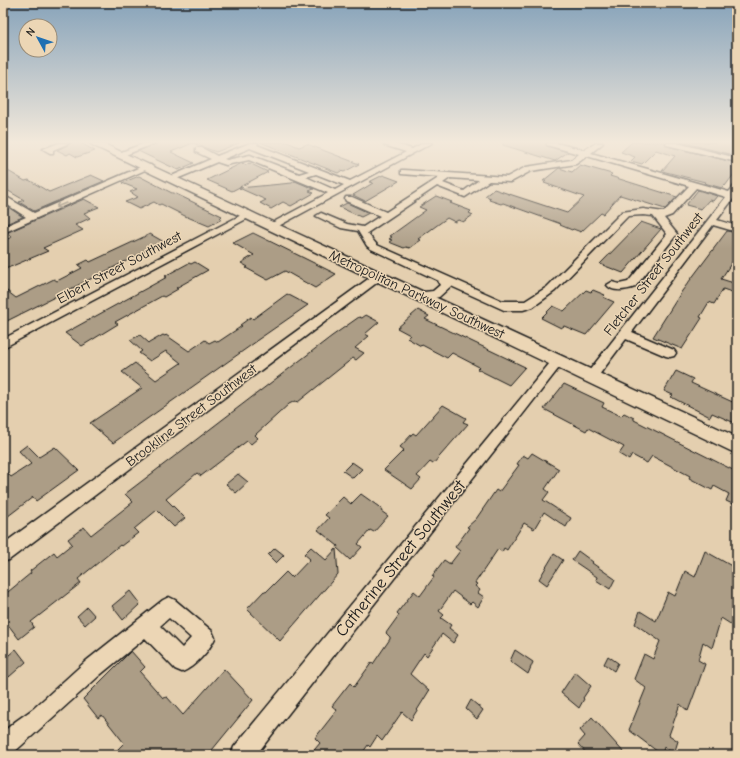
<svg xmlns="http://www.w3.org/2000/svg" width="740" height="758" font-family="'Comic Neue',sans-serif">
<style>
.building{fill:#ac9d86;stroke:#1c1c1c}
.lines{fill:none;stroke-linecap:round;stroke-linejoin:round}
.minor-casing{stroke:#1c1c1c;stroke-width:3}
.major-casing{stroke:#1c1c1c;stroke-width:3}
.minor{fill:#ecd6b5;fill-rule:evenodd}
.major{fill:#ecd6b5;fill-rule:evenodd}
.oneway{stroke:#8e8270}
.labels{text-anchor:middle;stroke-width:3;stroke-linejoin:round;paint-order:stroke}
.street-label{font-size:14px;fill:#1c1c1c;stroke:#ecd6b5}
.near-street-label{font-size:17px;fill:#1c1c1c;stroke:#ecd6b5}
</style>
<rect width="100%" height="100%" fill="#e4cfaf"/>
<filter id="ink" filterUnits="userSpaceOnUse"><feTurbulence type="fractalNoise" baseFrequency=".025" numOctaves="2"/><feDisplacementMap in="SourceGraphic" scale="8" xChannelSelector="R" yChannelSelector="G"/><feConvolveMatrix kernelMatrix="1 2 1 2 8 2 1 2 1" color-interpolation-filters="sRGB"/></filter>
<g filter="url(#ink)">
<path class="building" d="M70,142H79L95,151L77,157L70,153L67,155L57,150L70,144Z
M156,142H239V143L216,152L193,143L171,152L194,163L178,170L138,151L156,144Z
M260,142H287L299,147L307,144L359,164L344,172L341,171L338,173Z
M503,142H546L547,146L568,152L555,161L503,145Z
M632,142H665L667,146L737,163V170L725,186L724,185L722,188L704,183L705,182L662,171L675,156L656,150L642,164L631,161L635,157L621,152Z
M681,142H737V156Z
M242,163L246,165L249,163L268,172L232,191L207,180Z
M580,165L612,174L610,176L677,197L665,209L620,195L603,214L601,213L581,232L573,229L572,230L560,225L561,224L503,203L501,204L489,200L491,198L485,196L494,189L567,213L584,197L544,183L546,181H543L559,168L572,172Z
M3,168L25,181L29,180L49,192L91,175L104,181L34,211L19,202L24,200L5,189L8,188L3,185Z
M383,175L399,181L365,201L353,195L373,183L369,182Z
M139,176L172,193H174L222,216L220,218L222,219L209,226L185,216L161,204L159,205L154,202L139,209L125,202L138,197L130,192L137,189L122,183Z
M295,181L314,189L309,191L314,193L291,206L283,202L271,209L260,203L266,200L239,188L292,183Z
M698,190L717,196L713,201L709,200L701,209L686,205Z
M436,196L452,202L450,203L471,211L469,213L473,215L463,222L458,220L455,222L447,218L418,239L421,240L410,248L406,247L404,248L389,242L392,240L389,239L392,237L390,236L426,210L419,207Z
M84,199L99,207L84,213L90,218L75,225L83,230L43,248L48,251L3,270V241L12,237L6,233Z
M347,203L369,213L361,217L339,207Z
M8,207L23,217L3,225V209Z
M641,222L661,229L623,273L600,264Z
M727,231L737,233V258L734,263L732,262L721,279L737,284V294L723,289L714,304L709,302L700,317L702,318L682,349L653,337L682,291Z
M253,233L310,261L336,274L315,288L285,271L268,280L246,268L248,267L241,263L254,255L233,243Z
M150,234L164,242L3,323V288L16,298L54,279L57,281L82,268L78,265L88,260L90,262Z
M195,262L208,270L176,288L178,289L164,297L162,296L115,322L118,324L82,346L65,333L167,277L165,276L189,263L191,264Z
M586,290L591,292L593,290L605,295L603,297L614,302L586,335L564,326L561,328L541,318L553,306L564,311Z
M287,294L308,305L256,341H257L113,443L90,423L142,388L122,372L135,363L156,380L181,363L166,351L150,361L139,353L142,351L130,340L140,335L149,343L163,335L165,336L166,335L189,351L205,340L209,343L215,340L218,342L242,326L240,325L251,317L253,319Z
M418,310L429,316L425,319L525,367L509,385L477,369L479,367L452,353L447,358L422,345L421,346L407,338L410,335L397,328Z
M366,315L379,322L365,334L369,336L355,348L364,353L356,360L353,358L298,402L295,401L289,404L255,435L258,438L251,444L247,441L201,476L197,473L166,499L185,518L174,527L157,510L134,529L138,533L121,546L120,545L78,579L81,583L31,622L34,627L19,639L3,618V596L31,573L30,571L54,552L57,556L72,544L68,539L84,527L91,535L133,502L125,494L332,336L359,317L362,318Z
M676,371L693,379L691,383L737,404V424L712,413L710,417L671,397L673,395L664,391Z
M564,384L604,403L602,407L621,416L624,413L634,418V420L737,472V506L726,501L729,494L714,486L712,490L689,478L690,476L652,456L647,463L632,455L629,460L619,454L624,447L588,428L586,431L544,409Z
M443,405L466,418L463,422L468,424L433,464L430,462L417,476L421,479L412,489L384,470L404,450L400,447L413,433L416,435Z
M27,445L39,457L55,447L79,470L36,501L33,497L3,520V468L11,477L31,464L19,451Z
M532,453L559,469L545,489L549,492L543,500L571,518L566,527L544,512L534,529L524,523L507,550L504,548L502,552L498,549L475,583L477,584L475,586L480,590L478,593L484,597L478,607L472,602L470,604L453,591L439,611L444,615L441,618L451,625L449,628L458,635L453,643L442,634L427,656L424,653L410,674L429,691L411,720L402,712L382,741L377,736L370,747L368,745L361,755H310L320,743L315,738L337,710L332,706L350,683L354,687L372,662L373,664L390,639V637L386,633L399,615L397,613L414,591L420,596L434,577L432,576L444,560L450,564L460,551L455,547L469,528L467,527L476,519L496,490L499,492L519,465L517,464L523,455L528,458Z
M352,462L362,469L353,478L343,471Z
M238,474L248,482L236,493L226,484Z
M361,494L382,509L381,511L388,516L374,532L370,530L358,544L362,547L350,560L337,548L338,546L318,530L329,518L325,515L343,497L351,504Z
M311,547L326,560L336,549L338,574L280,641L247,609L264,591L266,592L286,572L292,578L310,559L304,554Z
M275,548L284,555L276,563L268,555Z
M578,551L593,562L592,563L615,579L610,589L596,580L597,577L572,560Z
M705,551L737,569V608L732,625L721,618L712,648L703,642L698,660L705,664L697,687L688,711L680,704L669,735L678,741L674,754L664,747L662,755L629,730L646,688L634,679L644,654L653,659L660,641L635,624L640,611L656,621L668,592L675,596L685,571L695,577Z
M554,554L563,560L547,585L539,579Z
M130,591L140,604L123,620L112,606Z
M87,607L95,616L85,625L77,616Z
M16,649L26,662L9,677L3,669V660Z
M515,650L533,662L528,674L510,661Z
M131,651L145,667L140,672L163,698L167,697L183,715L224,669L253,700L208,755H123L118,749L124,743L102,715L98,718L83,699Z
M608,656L618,663L614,671L604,664Z
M575,672L591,686L583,698L584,699L579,708L561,693Z
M471,700L483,710L477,719L466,709Z
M592,717L626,755H588L578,744L585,736L580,730Z"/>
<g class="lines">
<defs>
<path id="minor" d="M59,143H69L53,150V153H50L43,149Z
M145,143H155L123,156H117L116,154Z
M250,143H258L257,145L350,181L406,152L384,145V143H393L412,149L423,143H432L273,229L270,228L268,226L270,224L328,193L249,160L226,165L217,162L174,180H171L167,178L211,159L196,152V148H202L217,156ZM250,148L309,171L299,174L250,155L227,160L224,159ZM316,174L344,185L335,190L306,177Z
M547,143H556L584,150L596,143H603L591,153L729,192L734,186L737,185V200L733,199L717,220L737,226V232L713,225L632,332L674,350L676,353L674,356L670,357L666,356L626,339L596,379L591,381L586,379L585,376L726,197L696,188L672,215L664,218L677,234L635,287C626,290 613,293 607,285L612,282L619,284L628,282L667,234L653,216L643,215L628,216L555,291L533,307L523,310H504L451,286L439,297C435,298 424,300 420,299L418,297L424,292L433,291L440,285L438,282L439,281L371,249L367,246L358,231L341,228L316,216L321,213L347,224L363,227L380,216L346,201L345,199L346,197H352L386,212L440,177L401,174V170H404L507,177L526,167L571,160L579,154L547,145ZM587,156L689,186L664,212L643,209L622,212L547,287L525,301H503L377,245L367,233L437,186L465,197L489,181L511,182L531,171L576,164ZM450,178L479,180L464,191L443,183Z
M666,143H677L737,158V162L667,145Z
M145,165H151L152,167L3,233V227L26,217L3,202V195L34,213Z
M249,211L254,214L252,216L3,348V339Z
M379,273L384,276L383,278L9,560L3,562V544L375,274Z
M558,357L562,358L564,361L562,364L256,755H231L234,747L554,358Z
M169,597L175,600L212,631L215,638C209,651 195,667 182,672L175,669L145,638L100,675L11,755H3V732L16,721L33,709L86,661L163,600ZM169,618L191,638L182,648L160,626Z"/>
<path id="major" d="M90,143H102L737,437V454L92,145Z"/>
</defs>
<use href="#minor" class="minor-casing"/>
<use href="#major" class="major-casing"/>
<use href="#minor" class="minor"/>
<use href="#major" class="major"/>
</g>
<defs><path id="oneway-shaft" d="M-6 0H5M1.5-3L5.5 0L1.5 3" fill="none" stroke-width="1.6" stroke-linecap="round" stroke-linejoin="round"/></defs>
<use class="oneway" href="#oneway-shaft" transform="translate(61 205) rotate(157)"/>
</g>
<linearGradient id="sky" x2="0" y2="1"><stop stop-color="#87a3ba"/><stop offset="0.57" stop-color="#f3e9db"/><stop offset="1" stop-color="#f3e9db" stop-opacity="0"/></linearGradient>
<rect width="740" height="249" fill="url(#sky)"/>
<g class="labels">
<g class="street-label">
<text transform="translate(119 267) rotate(-28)" y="5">Elbert Street Southwest</text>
<text transform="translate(653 274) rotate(-52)" y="5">Fletcher Street Southwest</text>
<text transform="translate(417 294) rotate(25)" y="5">Metropolitan Parkway Southwest</text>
<text transform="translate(191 415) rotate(-37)" y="5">Brookline Street Southwest</text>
</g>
<g class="near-street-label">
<text transform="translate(400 558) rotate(-51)" y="6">Catherine Street Southwest</text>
</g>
</g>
<rect width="740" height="758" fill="none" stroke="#ecd6b5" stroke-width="16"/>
<rect x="8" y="8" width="724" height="742" fill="none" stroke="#1c1c1c" stroke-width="1.5" filter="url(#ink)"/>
<g transform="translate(38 38) rotate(310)"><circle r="19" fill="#ecd6b5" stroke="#998c78"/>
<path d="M0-3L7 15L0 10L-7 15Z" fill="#1f6fb2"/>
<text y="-6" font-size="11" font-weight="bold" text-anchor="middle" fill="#1c1c1c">N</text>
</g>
</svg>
